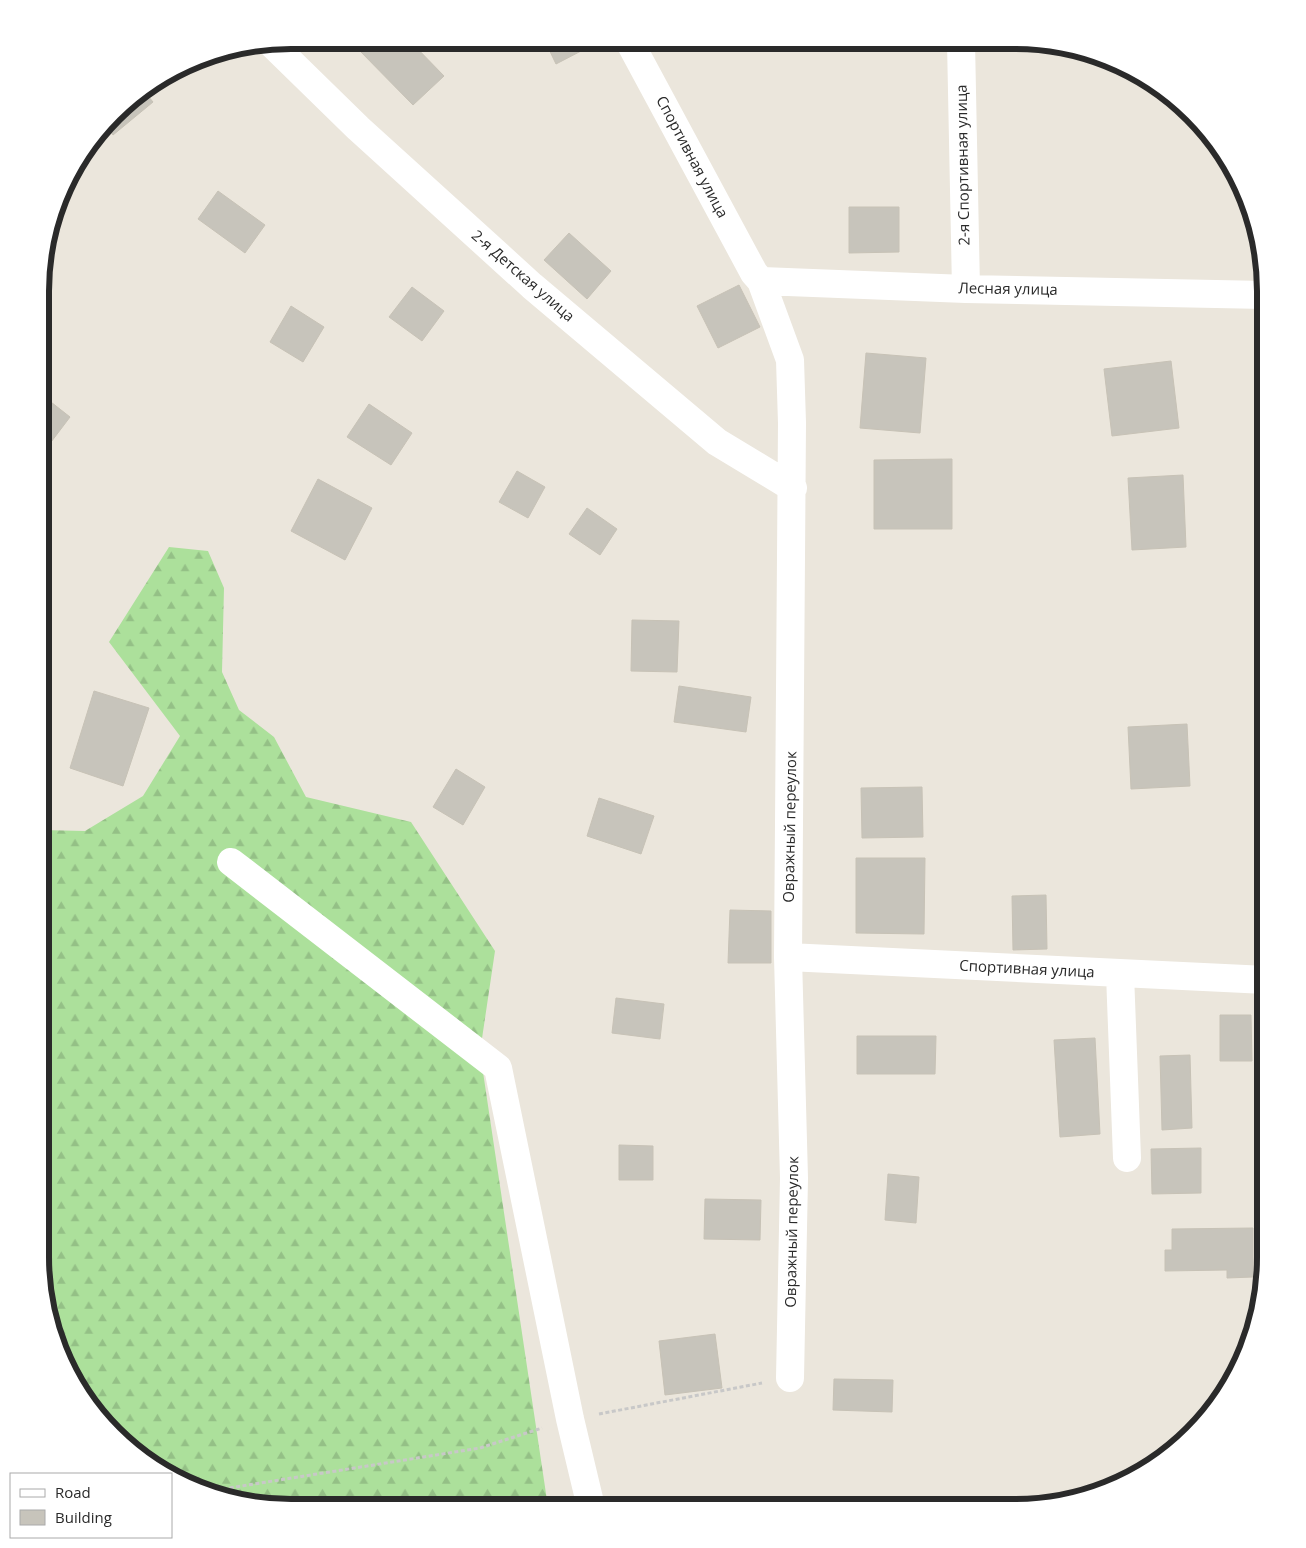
<svg xmlns="http://www.w3.org/2000/svg" width="1306" height="1548" font-family="'Open Sans',sans-serif">
<style>
.forest{fill:url(#forest-firs)}
.building{fill:#c7c4bb;stroke:#c7c2b6}
.lines{fill:none;stroke-linecap:round;stroke-linejoin:round}
.path{stroke:#c8c8c8;stroke-width:3;stroke-dasharray:4 2.5;stroke-linecap:butt}
.minor{stroke:#fff;stroke-width:28}
.labels{text-anchor:middle;stroke-width:4;stroke-linejoin:round;paint-order:stroke}
.street-label{font-size:15px;fill:#2a2a2a;stroke:#fff}
.rim{fill:none;stroke:#2a2a2a;stroke-width:6}
</style>
<defs>
<pattern id="forest-firs" width="22" height="20" patternUnits="userSpaceOnUse" patternTransform="scale(1.25)"><rect width="22" height="20" fill="#ace09b"/><path d="M5 1l3.5 6h-7zM16 11l3.5 6h-7z" fill="#94c086"/></pattern>
</defs>
<rect width="100%" height="100%" fill="#ebe6dc"/>
<path class="forest" d="M169,547L208,551L224,588L222,672L239,710L274,737L306,797L411,822L495,951L480,1052L548,1507H274L210,1495L171,1477V1474H165L113,1434L74,1383L49,1323L40,1258L41,830L85,831L143,796L180,736L109,642Z"/>
<path class="building" d="M371,40H409L444,76L413,105L360,51Z
M545,41H579L583,50L556,64Z
M687,41H707L690,47Z
M144,91L153,102L113,135L106,126L126,102Z
M218,191L265,225L245,253L198,219Z
M849,207H899V252L849,253Z
M569,233L611,271L587,299L544,260Z
M739,285L760,327L718,348L697,306Z
M412,287L444,311L422,341L389,317Z
M291,306L324,327L303,362L270,342Z
M866,353L926,358L920,433L860,428Z
M1171,361L1179,428L1112,436L1104,369Z
M42,395L70,417L42,454Z
M369,404L412,433L391,465L347,437Z
M952,459V529H874V460Z
M517,471L545,487L528,518L499,502Z
M1183,475L1186,547L1132,550L1128,478Z
M318,479L372,508L345,560L291,531Z
M587,508L617,529L600,555L569,534Z
M632,620L679,621L677,672L631,671Z
M679,686L751,697L746,732L674,722Z
M94,691L149,708L123,786L70,768Z
M1187,724L1190,786L1131,789L1128,727Z
M456,769L485,787L463,825L433,807Z
M922,787L923,837L862,838L861,788Z
M599,798L654,816L641,854L587,836Z
M856,858H925L924,934L856,933Z
M1046,895L1047,949L1013,950L1012,896Z
M730,910L771,911V963H728Z
M616,998L664,1004L660,1039L612,1033Z
M1220,1015H1251L1252,1061H1220Z
M857,1036H936L935,1074H857Z
M1095,1038L1100,1134L1060,1137L1054,1040Z
M1190,1055L1192,1128L1162,1130L1160,1056Z
M619,1145L653,1146V1180H619Z
M1201,1148V1193L1152,1194L1151,1149Z
M888,1174L919,1177L916,1223L885,1220Z
M705,1199L761,1200L760,1240L704,1239Z
M1253,1228V1277L1227,1278V1270L1165,1271V1250H1172V1229Z
M715,1334L722,1388L665,1395L659,1341Z
M834,1379L893,1380L892,1412L833,1410Z"/>
<g class="lines">
<path class="path" d="M599,1414L762,1383
M204,1492L480,1448L542,1428"/>
<path class="minor" d="M629,41L754,273L761,281L966,289L1266,295
M961,42L966,289
M271,43L358,128L532,286L717,442L793,488
M761,281L790,360L792,423L788,957L794,1178L790,1378
M231,862L498,1068L570,1419L591,1507
M788,957L1266,980
M1120,974L1127,1158"/>
</g>
<g class="labels">
<g class="street-label">
<text transform="translate(692 157) rotate(62)" y="5">Спортивная улица</text>
<text transform="translate(963 165) rotate(-91)" y="5">2-я Спортивная улица</text>
<text transform="translate(523 276) rotate(41)" y="5">2-я Детская улица</text>
<text transform="translate(1008 289) rotate(1)" y="5">Лесная улица</text>
<text transform="translate(790 827) rotate(-89)" y="5">Овражный переулок</text>
<text transform="translate(1027 969) rotate(3)" y="5">Спортивная улица</text>
<text transform="translate(792 1232) rotate(-89)" y="5">Овражный переулок</text>
</g>
</g>
<path d="M0 0H1306V1548H0ZM291 49H1015A242 242 0 0 1 1257 291V1257A242 242 0 0 1 1015 1499H291A242 242 0 0 1 49 1257V291A242 242 0 0 1 291 49Z" fill="#fff" fill-rule="evenodd"/>
<path class="rim" d="M291 49H1015A242 242 0 0 1 1257 291V1257A242 242 0 0 1 1015 1499H291A242 242 0 0 1 49 1257V291A242 242 0 0 1 291 49Z"/>
<rect x="10" y="1473" width="162" height="65" fill="#ffffff" stroke="#aaaaaa"/>
<rect x="20" y="1489" width="25" height="8" fill="#ffffff" stroke="#aaaaaa"/>
<text x="55" y="1498" font-size="15" fill="#2a2a2a">Road</text>
<rect x="20" y="1510" width="25" height="15" fill="#c7c4bb" stroke="#aaaaaa"/>
<text x="55" y="1523" font-size="15" fill="#2a2a2a">Building</text>
</svg>
